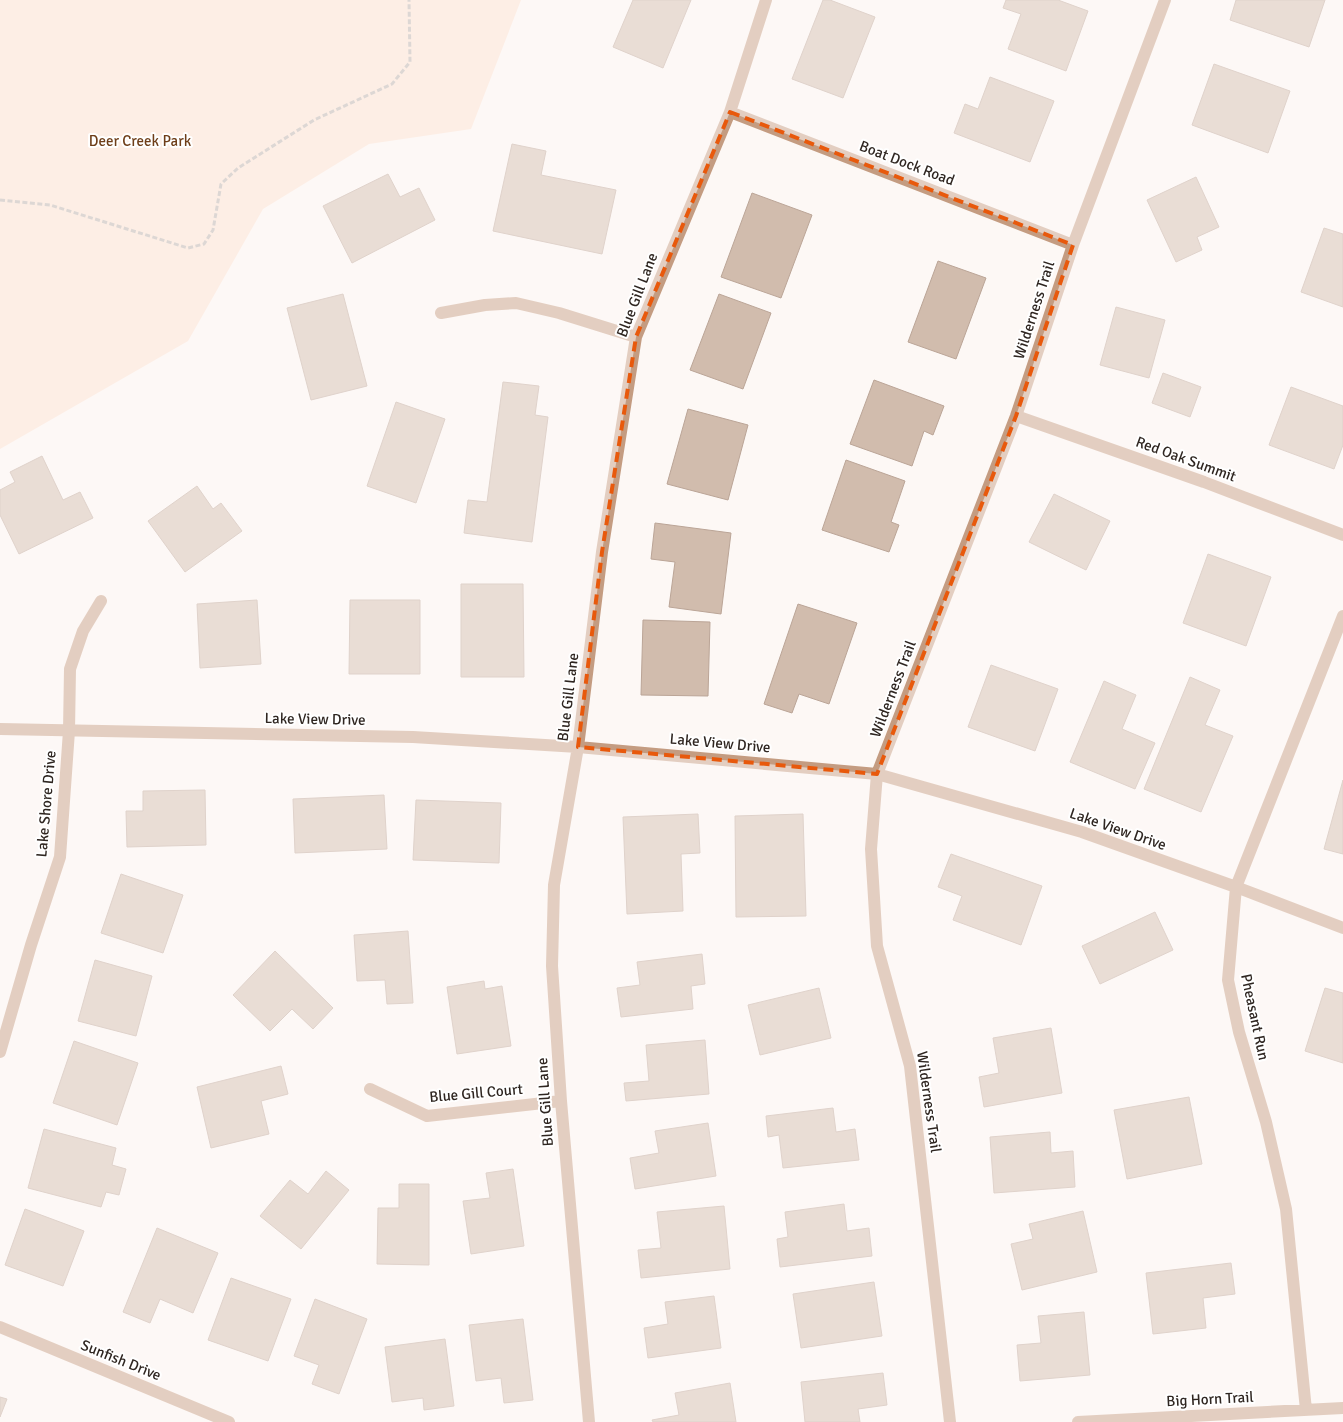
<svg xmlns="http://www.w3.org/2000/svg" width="1343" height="1422" font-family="Signika,sans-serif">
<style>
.green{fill:#fce2d1}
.building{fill:#d1bcad;stroke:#bba597}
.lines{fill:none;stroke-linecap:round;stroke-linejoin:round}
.path{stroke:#b6b0ac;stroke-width:3;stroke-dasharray:5 2.5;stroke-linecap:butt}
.street{stroke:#c49c81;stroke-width:12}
.marked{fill:none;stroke:#e8590c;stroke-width:4;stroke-dasharray:10 6;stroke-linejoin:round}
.labels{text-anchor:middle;stroke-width:4;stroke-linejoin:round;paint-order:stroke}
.park-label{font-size:15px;fill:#6e3e19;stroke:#fff}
.street-label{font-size:15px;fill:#2f2621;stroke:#fff}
</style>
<rect width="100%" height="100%" fill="#fdf8f5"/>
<path class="green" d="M0,0H521L471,129L369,144L263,209L188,341L0,449Z"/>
<path class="building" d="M633,0H691L663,68L613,47Z
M823,0H830L875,17L843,98L792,79Z
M1006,0H1058L1088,11L1066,71L1008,49L1021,14L1003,8Z
M1236,0H1325L1309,47L1230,20Z
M1214,64L1290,91L1268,153L1192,125Z
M990,77L1054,101L1030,162L954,133L965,104L978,109Z
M512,144L546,151L541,175L616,190L602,254L493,231Z
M388,174L400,197L419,188L435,220L352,263L323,206Z
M1196,177L1219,227L1197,237L1202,250L1176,262L1147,200Z
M752,193L812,215L781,298L721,277Z
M1324,228L1343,234V307L1301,292Z
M938,261L986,278L956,359L908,342Z
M343,294L367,386L311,400L287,308Z
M719,294L771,313L743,389L690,370Z
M1116,307L1165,320L1149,378L1100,365Z
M1163,373L1201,387L1190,417L1152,403Z
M874,380L944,406L933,435L924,431L912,466L850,444Z
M503,382L539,386L535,415L548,417L532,542L464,533L468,500L487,502Z
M1291,387L1343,406V445L1334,469L1269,445Z
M396,402L445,419L416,503L367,486Z
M688,409L748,425L728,500L667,484Z
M42,456L63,500L80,492L93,518L19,554L0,515V490L15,482L10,472Z
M846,460L905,481L891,522L899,525L889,552L822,530Z
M197,486L213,509L221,503L242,531L185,572L148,521Z
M1054,494L1110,521L1086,570L1029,542Z
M655,523L731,533L721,614L669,607L675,562L651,559Z
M1208,554L1271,577L1246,646L1183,623Z
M461,584H523L524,677H461Z
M257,600L261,664L200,668L197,604Z
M350,600H420V674H349Z
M798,604L857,623L829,704L799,694L792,713L764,704Z
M643,620L710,622L708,696L641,695Z
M991,665L1058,689L1035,751L968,727Z
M1190,677L1220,690L1205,725L1233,736L1201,812L1144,789Z
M1104,681L1136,695L1122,729L1155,743L1135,789L1070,762Z
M1343,780V854L1324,849Z
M205,790L206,845L127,847L126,811H143V791Z
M384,795L387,849L295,853L293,799Z
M416,800L501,803L499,863L413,860Z
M698,814L700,853L681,854L683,911L627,914L623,817Z
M803,814L806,916L736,917L735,816Z
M951,854L1042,886L1021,945L953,920L962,896L938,887Z
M121,874L183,895L163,953L101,933Z
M1155,912L1173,950L1100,984L1082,946Z
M408,931L413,1003L387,1004L385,980L357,981L354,935Z
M275,951L333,1008L313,1029L292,1009L270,1031L233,995Z
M702,954L705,984L691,986L693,1009L621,1017L617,988L640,985L637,962Z
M95,960L152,976L136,1036L78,1021Z
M484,981L485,989L502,986L511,1046L457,1054L447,987Z
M819,988L831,1038L760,1055L748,1005Z
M1325,988L1343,993V1063L1305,1051Z
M1051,1028L1062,1093L984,1107L979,1077L999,1073L993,1038Z
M705,1040L709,1094L626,1101L624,1083L649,1081L646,1045Z
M74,1041L138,1063L117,1125L53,1103Z
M281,1066L288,1094L261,1101L269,1134L211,1148L197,1087Z
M1189,1097L1202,1164L1127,1179L1114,1110Z
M833,1108L836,1132L855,1129L859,1160L783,1168L779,1135L768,1137L766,1116Z
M708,1123L716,1176L635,1189L630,1158L659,1153L655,1131Z
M44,1129L116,1148L112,1165L126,1169L119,1195L106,1192L101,1207L28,1188Z
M1050,1132L1051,1153L1073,1151L1075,1187L994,1193L990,1137Z
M513,1169L524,1246L471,1254L463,1201L490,1198L486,1173Z
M326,1171L349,1190L301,1249L260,1216L290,1180L308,1194Z
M399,1184H429V1265L377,1264L378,1208H399Z
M844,1204L847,1231L869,1228L872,1256L780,1267L777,1239L788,1237L785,1212Z
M724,1206L730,1269L641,1278L638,1250L661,1248L657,1212Z
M25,1209L84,1231L63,1286L5,1265Z
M1083,1211L1097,1272L1022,1290L1011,1244L1033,1239L1029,1224Z
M157,1228L218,1253L193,1313L160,1299L150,1323L123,1312Z
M1231,1263L1235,1294L1203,1298L1206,1328L1153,1334L1146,1273Z
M231,1278L291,1299L268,1361L208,1340Z
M874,1282L882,1336L801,1348L793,1294Z
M714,1296L721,1348L648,1358L644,1328L668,1324L665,1302Z
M315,1299L367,1319L339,1394L312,1384L319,1365L294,1356Z
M1084,1312L1090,1375L1020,1381L1017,1345L1041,1343L1038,1316Z
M523,1319L533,1400L504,1403L501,1378L476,1381L469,1325Z
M445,1339L454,1406L424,1410L423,1398L392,1402L385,1347Z
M883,1373L887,1405L858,1409L860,1422H805L801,1382Z
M730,1383L736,1422H653L652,1420L679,1415L675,1393Z
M0,1397L7,1399L0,1417Z"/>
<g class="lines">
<path class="path" d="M0,200L50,205L188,248L204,244L213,230L221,184L238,168L314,120L392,84L410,62L409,0"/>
<path class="street" d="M730,112L1073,245
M441,313L485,305L516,303L559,313L636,337
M1016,416L1204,482L1343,535
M0,729L413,737L578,747L877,774L1082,832L1236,887L1343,928
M0,1052L31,945L60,857L69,731L70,669L83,631L101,601
M370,1089L427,1116L561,1101
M0,1327L229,1422
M1306,1410L1286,1209L1266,1122L1239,1032L1228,980L1236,887L1343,616
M589,1422L561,1101L552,966L554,885L578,747L602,552L636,337L730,112L766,0
M950,1422L910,1066L877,946L871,849L877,774L1016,416L1073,245L1165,0
M1078,1422L1343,1408"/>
</g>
<path d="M0 0H1343V1422H0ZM730,112L1073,245L1016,416L877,774L578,747L602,552L636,337Z" fill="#fdf8f5" fill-opacity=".55" fill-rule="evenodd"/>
<path class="marked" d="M730,112L1073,245L1016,416L877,774L578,747L602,552L636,337Z"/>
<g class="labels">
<g class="park-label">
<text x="140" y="146">Deer Creek Park</text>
</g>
<g class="street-label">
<text transform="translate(907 163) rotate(21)" y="5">Boat Dock Road</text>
<text transform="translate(637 295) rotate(-69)" y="5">Blue Gill Lane</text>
<text transform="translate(1034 310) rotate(-72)" y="5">Wilderness Trail</text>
<text transform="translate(1186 459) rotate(20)" y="5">Red Oak Summit</text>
<text transform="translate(893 689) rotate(-69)" y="5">Wilderness Trail</text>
<text transform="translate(568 697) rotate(-83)" y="5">Blue Gill Lane</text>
<text transform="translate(315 719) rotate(1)" y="5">Lake View Drive</text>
<text transform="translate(720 743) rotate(5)" y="5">Lake View Drive</text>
<text transform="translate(46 804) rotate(-85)" y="5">Lake Shore Drive</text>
<text transform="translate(1118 829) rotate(19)" y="5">Lake View Drive</text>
<text transform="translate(1255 1017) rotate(78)" y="5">Pheasant Run</text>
<text transform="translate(476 1093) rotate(-5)" y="5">Blue Gill Court</text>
<text transform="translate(545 1102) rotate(-94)" y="5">Blue Gill Lane</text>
<text transform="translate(929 1102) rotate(82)" y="5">Wilderness Trail</text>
<text transform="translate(121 1360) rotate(22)" y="5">Sunfish Drive</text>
<text transform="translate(1210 1399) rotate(-3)" y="5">Big Horn Trail</text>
</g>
</g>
</svg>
